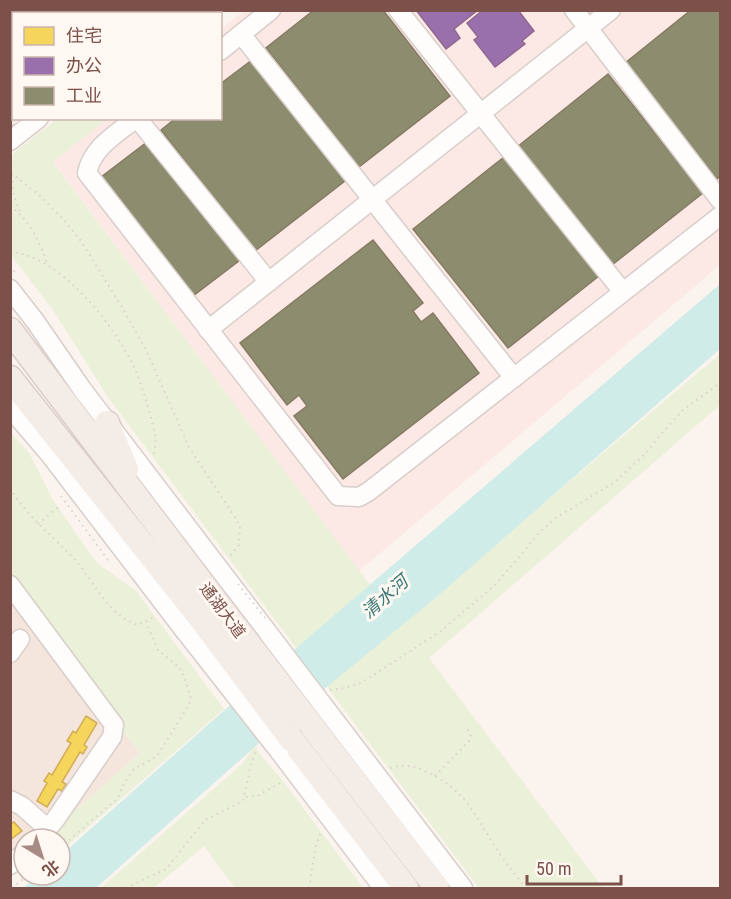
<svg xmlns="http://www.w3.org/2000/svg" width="731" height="899" font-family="'Roboto Condensed','Noto Sans SC',sans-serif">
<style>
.residential{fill:#f4e5dd}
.commercial{fill:#fce9e5}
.green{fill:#ebf0d8}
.water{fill:#cfece9}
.homes{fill:#f6d55c;stroke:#d1ad57;stroke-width:1.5}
.offices{fill:#9970ab;stroke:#90678e;stroke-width:1.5}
.industry{fill:#8c8c6e;stroke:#877a63;stroke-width:1.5}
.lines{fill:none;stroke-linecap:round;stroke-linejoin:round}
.stream{stroke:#cfece9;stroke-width:4}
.minor-casing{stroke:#d8ceca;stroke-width:21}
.major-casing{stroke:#dbceca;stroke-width:27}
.path{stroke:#dcd1ce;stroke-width:2;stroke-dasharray:1.5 4.5;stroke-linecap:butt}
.minor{stroke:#fefdfc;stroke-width:18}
.major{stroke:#f4ece6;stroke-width:24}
.minor-bridge-casing{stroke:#d8ceca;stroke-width:21;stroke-linecap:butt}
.major-bridge-casing{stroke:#dbceca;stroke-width:27;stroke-linecap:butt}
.path-bridge{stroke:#dcd1ce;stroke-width:2;stroke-dasharray:1.5 4.5;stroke-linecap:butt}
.minor-bridge{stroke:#fefdfc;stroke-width:18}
.major-bridge{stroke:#f4ece6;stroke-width:24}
.labels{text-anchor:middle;stroke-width:6;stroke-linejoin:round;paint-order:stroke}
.street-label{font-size:16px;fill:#7b514a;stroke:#fff7f1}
.water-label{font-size:18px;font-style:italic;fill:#3a7976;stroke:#fff7f1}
</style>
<rect width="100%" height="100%" fill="#faf3ee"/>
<path class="residential" d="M10,587L140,753L43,839H24V856L10,868Z"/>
<path class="commercial" d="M244,11H720V265L359,571L53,161L107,119L220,118L221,29Z"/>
<path class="green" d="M57,119H107L53,162L370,585L297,649L110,400L53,310L11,255L10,156Z
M720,354V405L429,658L603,888H479L327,687Z
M11,433L29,453L53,500L96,562L136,591L224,709L60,852V839H43L140,753L11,587Z
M254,747L283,781L363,888H235L204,846L154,888H101L242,764Z"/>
<path class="water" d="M720,284V349L439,595L267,736L96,888H23L39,875H60V856L245,692Z"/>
<path class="homes" d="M86,716L97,723L84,745L87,747L83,754L80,752L62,782L66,784L62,791L58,789L47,807L37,801L47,783L44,781L49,773L52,775L71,743L67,741L73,731L76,733Z
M14,822L22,831L10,840V824Z"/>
<path class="offices" d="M416,10H478L454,29L460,38L446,49Z
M483,10H518L534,31L522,41L525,44L495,67L474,40L478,37L467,23Z"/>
<path class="industry" d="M314,10H383L450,96L359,167L266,48Z
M691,10H720V176L717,179L625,63Z
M252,60L346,180L255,251L161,130L176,118H220V84Z
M608,74L703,193L612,265L517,147Z
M147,142L240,260L193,296L100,178Z
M504,157L599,276L508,348L413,229Z
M373,240L423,303L413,311L421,322L433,313L479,373L343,479L294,416L307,406L299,395L287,405L240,343Z"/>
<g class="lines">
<path class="stream" d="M10,15L17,10"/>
<defs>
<path id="minor" d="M398,10L623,292
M574,10L720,200
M57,14L61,10
M166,14L169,10
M241,34L514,378
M10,48L14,45
M220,51L271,10
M136,118C117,134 92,147 87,173L338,496L359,497L368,492L720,216
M137,118L269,282
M10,141L39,118
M10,289L35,321L82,389L269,634
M208,330L611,10
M10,408L51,456L184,630
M10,585L114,725L112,737L55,820L38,839
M10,653L20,639
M326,709L463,888
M279,751L383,888
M10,800L22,806L48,829
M10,865L24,853"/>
<path id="major" d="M83,14L87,10
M134,14L138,10
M10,70L14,67
M10,113L14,110
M10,330L214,599
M10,378L199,616
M107,423L126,469
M308,721L437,888
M292,740L406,888"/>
</defs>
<use href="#minor" class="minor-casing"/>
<use href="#major" class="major-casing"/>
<path class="path" d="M10,157L14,196L20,212
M11,173L38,194L65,221L81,241L123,309L146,350L189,447L240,525L239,545L230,556
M10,206C30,220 39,241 47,263
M10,252C60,255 114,325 134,367C140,381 145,396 149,411C153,426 159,440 153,455
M10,266L17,275
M10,488C27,517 53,536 75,560C96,583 106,614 138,625L154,617
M61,496L108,560L112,562
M38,524L61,505
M330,690L345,688L361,683L441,631L496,584L540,532L554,519L615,482L647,452L662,433L683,410L720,383
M390,768C403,764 413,765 425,771C466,790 473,813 496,848C505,862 515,875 526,888
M435,776L470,740L471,736L467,728
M246,797L257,796L284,781
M60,848L118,798L124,783L134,769L157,756L189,705L191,699L186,682L180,668L158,650L146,622
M12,888L28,875
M126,888L166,869L205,820L243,801L251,764L257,748
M309,888L316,845L321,832"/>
<use href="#minor" class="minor"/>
<use href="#major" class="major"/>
<defs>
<path id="minor-bridge" d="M184,630L279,751
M269,634L326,709"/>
<path id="major-bridge" d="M214,599L308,721
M199,616L292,740"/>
</defs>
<use href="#minor-bridge" class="minor-bridge-casing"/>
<use href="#major-bridge" class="major-bridge-casing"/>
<path class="path-bridge" d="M238,584L266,619"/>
<use href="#minor-bridge" class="minor-bridge"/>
<use href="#major-bridge" class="major-bridge"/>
</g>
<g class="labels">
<g class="street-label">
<text transform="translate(223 610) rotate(53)" y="6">通湖大道</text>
</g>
<g class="water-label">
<text transform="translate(385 597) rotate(-41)" y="6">清水河</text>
</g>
</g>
<rect width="731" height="899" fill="none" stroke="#7b514a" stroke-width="24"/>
<rect x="12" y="12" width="210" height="108" fill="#fff7f1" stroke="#cab5ae" stroke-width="1.5"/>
<rect x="24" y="27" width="30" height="18" fill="#f6d55c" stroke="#cab5ae" stroke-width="1.5"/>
<text x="66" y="42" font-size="18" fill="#7b514a">住宅</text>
<rect x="24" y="57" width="30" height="18" fill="#9970ab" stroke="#cab5ae" stroke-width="1.5"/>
<text x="66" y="72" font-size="18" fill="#7b514a">办公</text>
<rect x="24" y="87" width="30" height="18" fill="#8c8c6e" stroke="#cab5ae" stroke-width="1.5"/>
<text x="66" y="102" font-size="18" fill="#7b514a">工业</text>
<g transform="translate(42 857) rotate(142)"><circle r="28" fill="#fff7f1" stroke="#cab5ae" stroke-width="1.5"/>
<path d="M0-4.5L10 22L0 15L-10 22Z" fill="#a78a83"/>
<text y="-9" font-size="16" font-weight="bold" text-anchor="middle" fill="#7b514a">北</text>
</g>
<path d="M527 875v9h94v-9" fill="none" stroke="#7b514a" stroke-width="3"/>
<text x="536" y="875" font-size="18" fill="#7b514a" stroke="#fff7f1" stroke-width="4.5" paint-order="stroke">50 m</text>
</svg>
